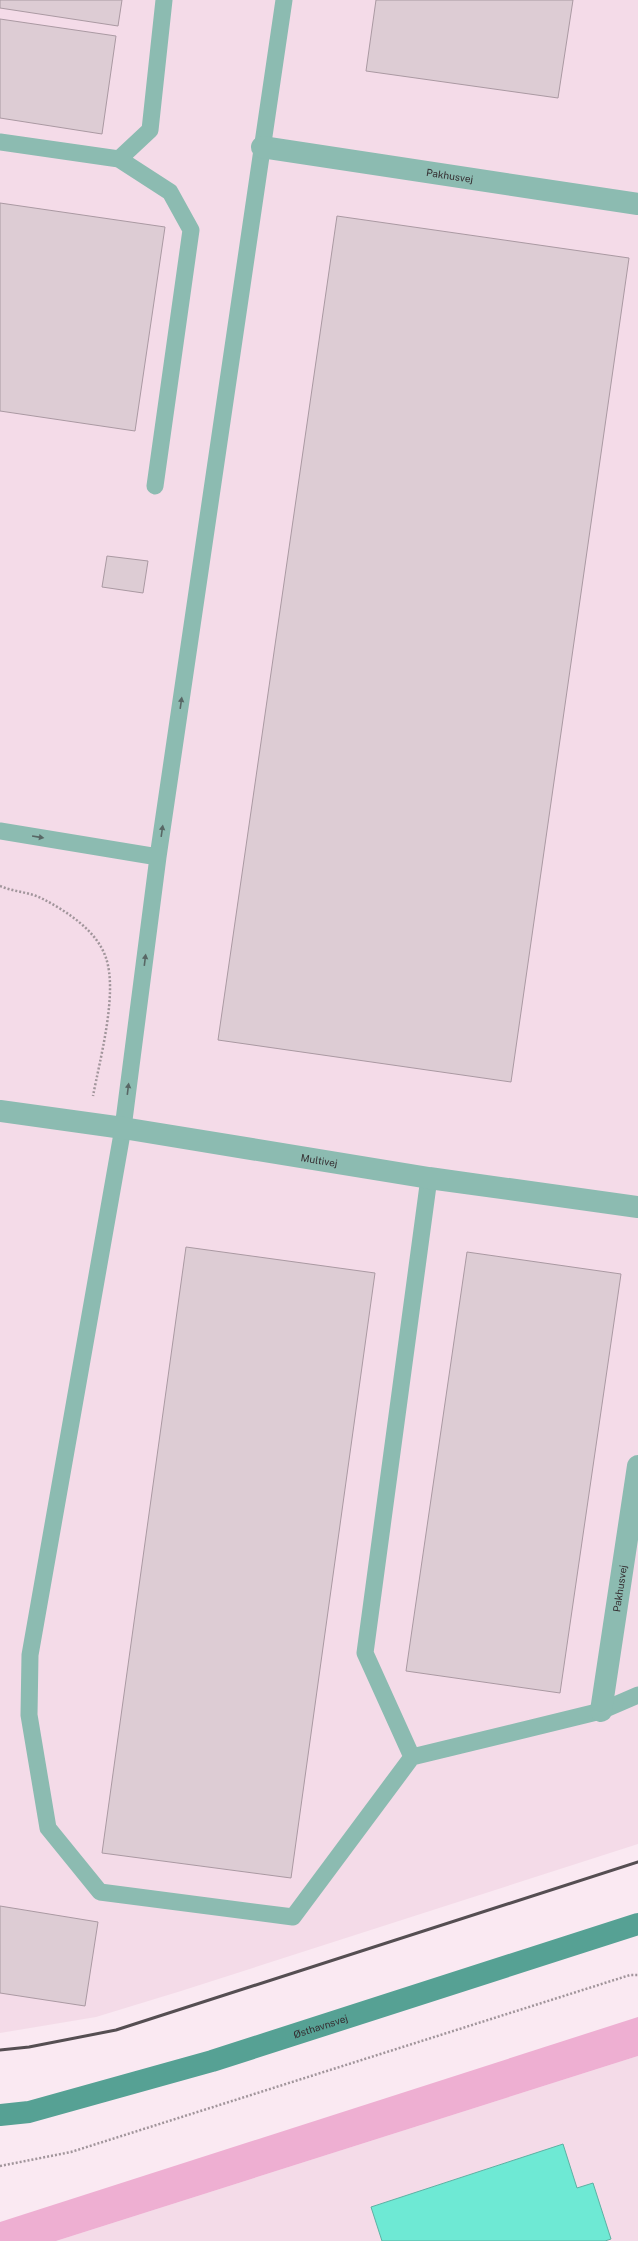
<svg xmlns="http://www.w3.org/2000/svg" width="638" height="2241" font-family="'Public Sans',sans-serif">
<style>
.built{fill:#f4dbe8}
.green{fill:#eeafd2}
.water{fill:#6ee9d4;stroke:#5db1a3}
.building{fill:#ddccd4;stroke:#aa99a2}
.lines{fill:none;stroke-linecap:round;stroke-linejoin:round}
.path{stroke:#a1959b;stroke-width:2.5;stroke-dasharray:2 2;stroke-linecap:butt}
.lane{stroke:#8cbbb1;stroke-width:17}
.street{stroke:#8cbbb1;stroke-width:22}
.secondary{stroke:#56a194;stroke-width:22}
.rail{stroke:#554e52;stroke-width:3}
.oneway{fill:#586765}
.labels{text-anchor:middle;stroke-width:4;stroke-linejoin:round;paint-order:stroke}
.street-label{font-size:10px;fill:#352f32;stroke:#fae9f2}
</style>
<rect width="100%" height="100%" fill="#fae9f2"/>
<path class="built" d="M0,0H638V1844L181,1991L96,2017L0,2033Z
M638,2056V2241H56Z"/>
<path class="green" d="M638,2017V2056L56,2241H0V2222Z"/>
<path class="water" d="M563,2144L577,2188L593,2183L611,2239L605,2241H382L371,2207Z"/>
<path class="building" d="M0,0H122L118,26L0,8Z
M376,0H573L558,98L366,71Z
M0,19L116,36L102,134L0,118Z
M0,203L165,227L135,431L0,411Z
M337,216L629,258L511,1082L218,1040Z
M107,556L148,561L143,593L102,587Z
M186,1247L375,1273L291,1878L102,1853Z
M467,1252L621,1274L560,1693L406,1671Z
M0,1906L98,1922L85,2006L0,1993Z"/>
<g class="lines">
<path class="path" d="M0,886C14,892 30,892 43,899C68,912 97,931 106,958C118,993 100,1059 93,1096
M0,2166L71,2152L630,1975H638"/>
<path class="lane" d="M284,0L158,857L123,1128L30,1655L29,1715L48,1828L100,1892L293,1917L412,1757
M0,142L119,159L150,130L164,0
M119,159L170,192L191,230L155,486
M0,831L158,857
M429,1178L365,1653L412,1757L601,1711L638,1695"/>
<g class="street">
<path id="s1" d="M262,147L638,204"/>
<path id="s2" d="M0,1111L123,1128L429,1178L638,1207"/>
<path id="s3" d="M601,1711L638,1466"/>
</g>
<path class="secondary" id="s4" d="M0,2115L29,2112L212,2061L638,1924"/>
<path class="rail" d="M0,2050L29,2047L116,2030L638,1862"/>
</g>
<defs><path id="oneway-solid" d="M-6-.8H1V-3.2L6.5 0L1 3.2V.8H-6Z"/></defs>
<g class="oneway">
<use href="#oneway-solid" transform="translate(181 703) rotate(-82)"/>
<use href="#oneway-solid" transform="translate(162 831) rotate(-82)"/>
<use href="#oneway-solid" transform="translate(38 837) rotate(9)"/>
<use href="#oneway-solid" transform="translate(145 960) rotate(-83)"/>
<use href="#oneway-solid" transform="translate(128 1089) rotate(-83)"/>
</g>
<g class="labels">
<g class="street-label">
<text dy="4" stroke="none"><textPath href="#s1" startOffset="190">Pakhusvej</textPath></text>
<text dy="4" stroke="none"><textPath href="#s2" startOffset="323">Multivej</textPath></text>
<text dy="4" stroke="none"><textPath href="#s3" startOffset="124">Pakhusvej</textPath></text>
<text dy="4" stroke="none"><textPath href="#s4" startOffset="333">Østhavnsvej</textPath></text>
</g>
</g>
</svg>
